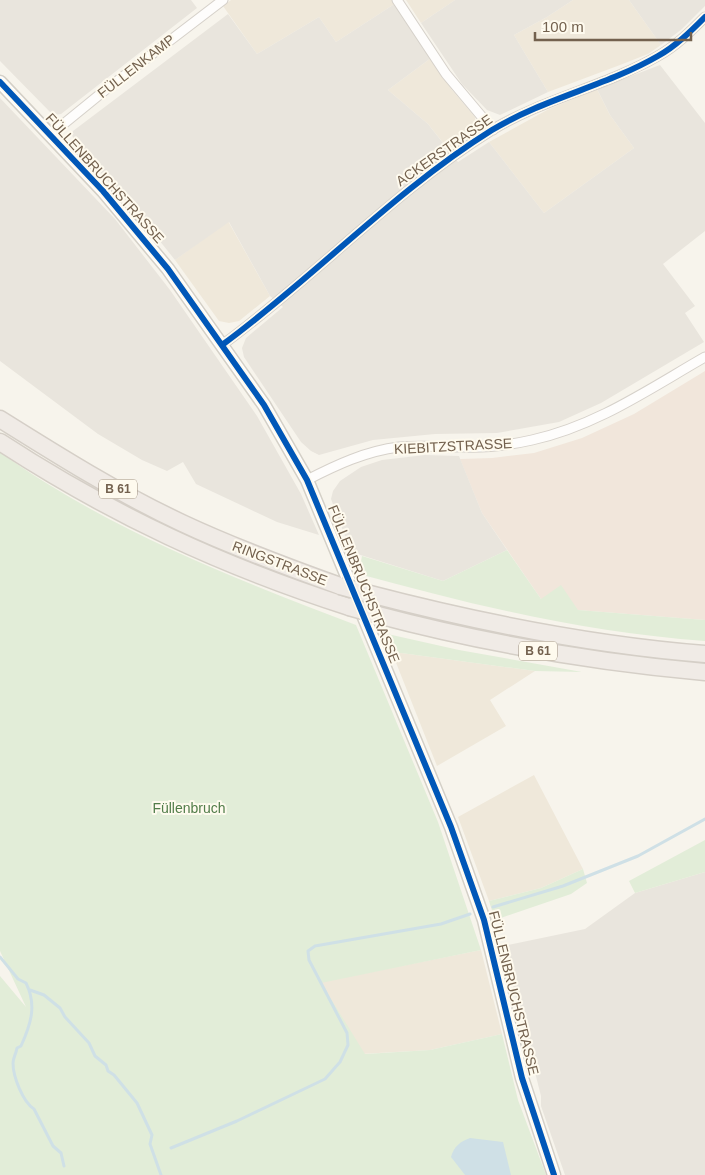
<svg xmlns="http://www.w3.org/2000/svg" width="705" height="1175" font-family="Helvetica,sans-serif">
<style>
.residential{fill:#efe8da}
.commercial{fill:#f1e6db}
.industrial{fill:#e9e5dd}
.green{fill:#e2edd8}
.water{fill:#cfe0e6}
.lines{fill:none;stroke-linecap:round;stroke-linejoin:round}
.stream{stroke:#cfe0e6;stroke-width:3}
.street-casing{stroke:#d6d1ca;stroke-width:11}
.secondary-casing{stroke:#d4d0c7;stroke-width:15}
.highway-casing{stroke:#d5cfc7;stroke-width:19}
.street{stroke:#fefdfc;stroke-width:9}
.secondary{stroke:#fefdfc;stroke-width:12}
.highway{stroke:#f0ebe6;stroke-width:16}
.highway-bridge-casing{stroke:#d5cfc7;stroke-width:19;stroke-linecap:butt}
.highway-bridge{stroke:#f0ebe6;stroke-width:16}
.cycleway-casing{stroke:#fefaee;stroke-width:9}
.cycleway{stroke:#0057b8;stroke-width:6}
.labels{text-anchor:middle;stroke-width:4;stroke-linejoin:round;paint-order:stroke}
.shield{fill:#fefaee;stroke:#9d8f7e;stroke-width:1}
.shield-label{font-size:12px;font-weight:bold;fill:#73614e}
.street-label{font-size:14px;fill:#73614e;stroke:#fefaee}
.park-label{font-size:14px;fill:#527d4a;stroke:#fefaee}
</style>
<rect width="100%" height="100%" fill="#f7f4ec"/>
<path class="residential" d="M231,0H393L396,3L336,42L319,17L257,54L223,6Z
M406,0H455L421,23Z
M573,0H629L661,45L648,54L620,65L548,92L514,35L547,17Z
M431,58L452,90L475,117L476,126L470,134L448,149L428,124L388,90Z
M597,89L610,115L634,148L544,213L489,142L547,110Z
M228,221L270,296L239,321L229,323L219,321L175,260Z
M401,653L535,671L490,700L506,726L437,766L393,655Z
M534,775L583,869L541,888L489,901L458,817Z
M481,950L502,1034L430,1050L361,1054L321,982Z"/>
<path class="commercial" d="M705,371V620L578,610L541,599L482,513L460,459L492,458L534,453L582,438L634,414Z"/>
<path class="industrial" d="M0,0H191L197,8L61,114L53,115L0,61Z
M455,0H573L547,17L514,35L548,92L500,115L487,110L462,84L421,23Z
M629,0H705V6L682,29L661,45Z
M396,3L431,58L388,90L428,124L458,162L489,142L544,213L634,148L610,115L597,89L660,65L705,123V231L663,264L695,306L685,313L704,342L601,403L559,422L497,433L435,434L373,440L319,455L311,451L301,442L244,357L242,348L246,338L283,307L270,296L229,222L175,260L139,215L77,147L72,135L73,131L228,14L257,54L319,17L336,42Z
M0,98L115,219L170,290L257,416L301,494L319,535L277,522L196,484L183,462L167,471L142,460L98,434L0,361Z
M425,455L459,456L482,513L507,550L443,581L351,552L331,499L333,491L340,481L361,467L382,460Z
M705,872V1175H565L541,1106V1096L503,946L585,929L635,893Z"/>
<path class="green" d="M0,452C108,530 233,578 356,625L438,822L481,950L321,983L365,1054L430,1050L502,1034L518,1100L546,1175H0V976L26,1007L0,951Z
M507,550L541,599L561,585L578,610L705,620V641C588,633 472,605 359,574L362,556L443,581Z
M383,633L459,650L582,672L535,671L401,653L393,655Z
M705,840V872L635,893L629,881Z
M583,869L587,883L571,894L495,920L489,901L541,888Z"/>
<path class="water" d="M470,1138L503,1142L511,1175H465L451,1157C454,1146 460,1142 470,1138Z"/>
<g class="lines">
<path class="stream" d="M493,907L563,886L638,856L705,819
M0,957L18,979L26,983C37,1005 31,1024 21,1046L17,1048C16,1054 13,1058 13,1063C13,1077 23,1102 34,1109L53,1146L61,1153L64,1166
M30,990L44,995L60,1008L65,1017L89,1043L95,1056L106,1065L108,1071L114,1075L137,1103L152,1135L150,1144L161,1175
M171,1148L237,1121L325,1079L340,1062L348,1045L347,1033L309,960L308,951L315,946L441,924L470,914"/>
<defs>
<path id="street" d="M397,0L446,74L493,130
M50,135L104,91L223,0
M222,345C315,277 394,191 492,130C545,98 606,86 658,56C676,46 691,31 705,17
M307,480C336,465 366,451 399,447C421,445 442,447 464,447C486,448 510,445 532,440C596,426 649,389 705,357"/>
<path id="secondary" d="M0,82L103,191L168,269L264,405L307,480L451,827L484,920L522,1078L554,1175"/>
<path id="highway" d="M0,419C59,456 118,493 182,523C233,547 287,567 340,586
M0,442C112,515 222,566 349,607
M366,593C477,622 590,645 705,654
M374,614C483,643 593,662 705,672"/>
</defs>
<use href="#street" class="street-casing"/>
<use href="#secondary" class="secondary-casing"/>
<use href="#highway" class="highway-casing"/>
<use href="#street" class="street"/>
<use href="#secondary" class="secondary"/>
<use href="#highway" class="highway"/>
<defs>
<path id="highway-bridge" d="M340,586L366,593
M349,607L374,614"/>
</defs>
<use href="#highway-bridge" class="highway-bridge-casing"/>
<use href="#highway-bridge" class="highway-bridge"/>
<defs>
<path id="cycleway" d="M0,82L103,191L168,269L264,405L307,480L451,827L484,920L522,1078L554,1175
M222,345C315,277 394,191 492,130C545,98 606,86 658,56C676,46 691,31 705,17"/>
</defs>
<use href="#cycleway" class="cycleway-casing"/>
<use href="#cycleway" class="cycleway"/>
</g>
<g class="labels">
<g class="shield">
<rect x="99" y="479.5" width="38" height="19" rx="4"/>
<rect x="519" y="641.5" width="38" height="19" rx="4"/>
</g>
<g class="shield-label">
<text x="118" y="493">B 61</text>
<text x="538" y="655">B 61</text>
</g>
<g class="street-label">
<text transform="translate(136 66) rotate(-38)" y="5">FÜLLENKAMP</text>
<text transform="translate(444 150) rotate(-35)" y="5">ACKERSTRASSE</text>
<text transform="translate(105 178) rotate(48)" y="5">FÜLLENBRUCHSTRASSE</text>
<text transform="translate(453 446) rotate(-3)" y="5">KIEBITZSTRASSE</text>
<text transform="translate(280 563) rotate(21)" y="5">RINGSTRASSE</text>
<text transform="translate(364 584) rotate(68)" y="5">FÜLLENBRUCHSTRASSE</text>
<text transform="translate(514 993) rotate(76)" y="5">FÜLLENBRUCHSTRASSE</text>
</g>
<g class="park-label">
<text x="189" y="813">Füllenbruch</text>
</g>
</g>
<path d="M535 32v8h156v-8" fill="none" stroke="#73614e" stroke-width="2.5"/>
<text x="542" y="32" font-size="15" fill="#73614e" stroke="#fefaee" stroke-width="4" paint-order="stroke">100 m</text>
</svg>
